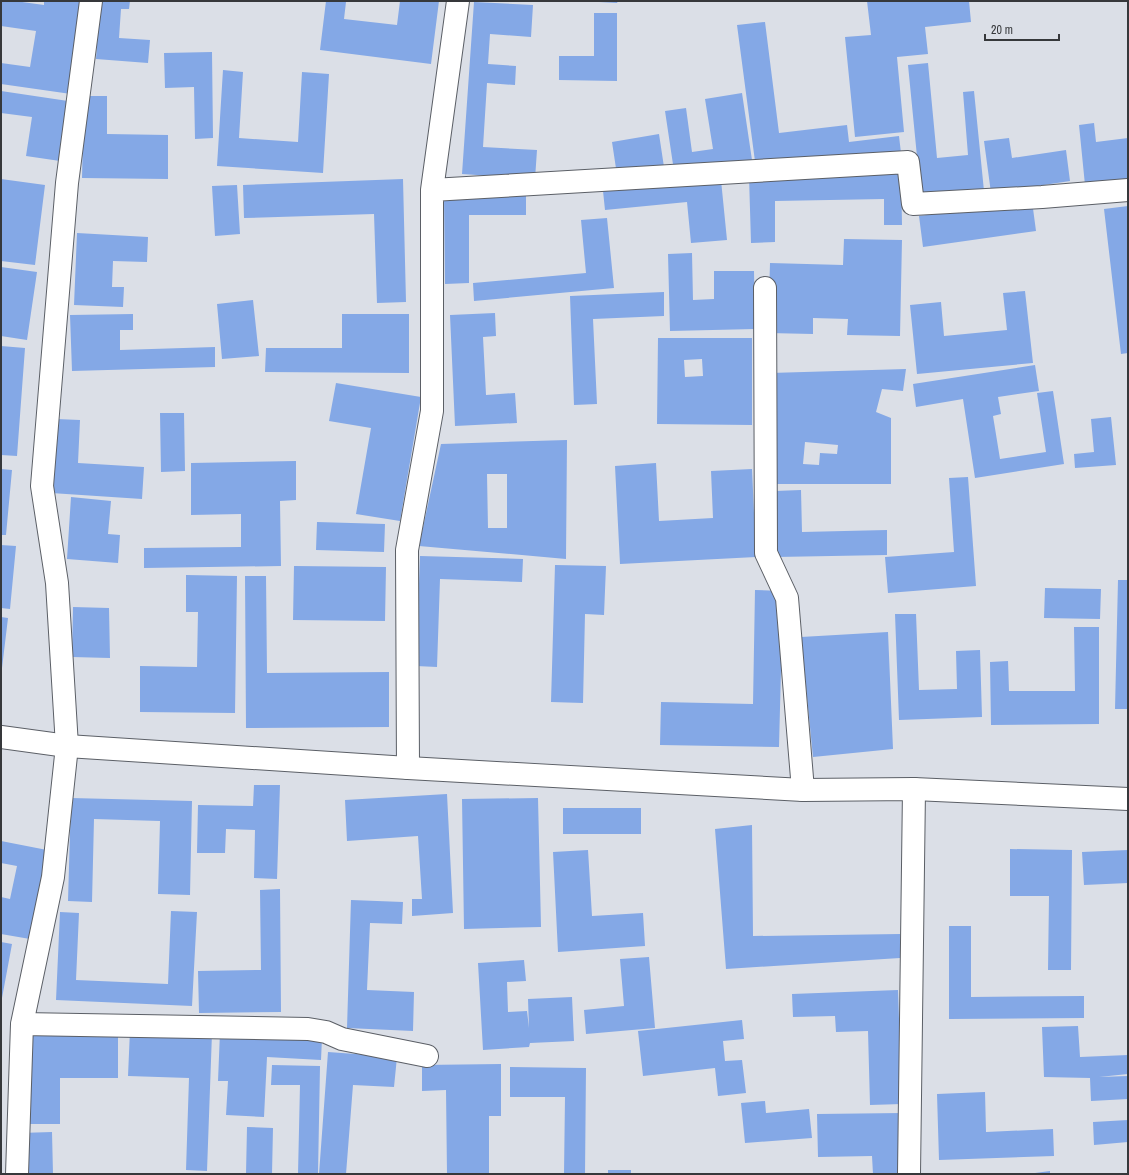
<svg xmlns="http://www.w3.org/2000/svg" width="1129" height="1175" font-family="'Archivo Narrow',sans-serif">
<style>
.building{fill:#84a8e6;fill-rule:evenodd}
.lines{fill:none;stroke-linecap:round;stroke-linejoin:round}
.minor-casing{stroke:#5b5f66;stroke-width:24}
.major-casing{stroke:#5b5f66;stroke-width:24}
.minor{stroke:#fff;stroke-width:22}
.major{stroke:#fff;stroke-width:22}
</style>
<rect width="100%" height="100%" fill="#dbdfe7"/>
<path class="building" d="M1,1H15L44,5V1H83L71,94L1,84V63L30,67L36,31L1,26Z
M100,1H130L129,9H121L119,38L150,40L148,63L96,59Z
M326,1L346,2L344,19L397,25L400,1H439L431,64L320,50Z
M599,1H618L617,3L599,2Z
M867,1H969L971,22L925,27L928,54L897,57L904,132L855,137L845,37L871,35Z
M474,2L533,5L531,37L490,34L488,64L516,66L515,85L487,83L483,147L537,150L535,179L462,174Z
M594,13H617V81L559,80V56H594Z
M765,22L779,133L847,125L849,142L899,136L901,153L756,169L737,25Z
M212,52L213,138L195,139L194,87L165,88L164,53Z
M928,63L937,158L968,155L963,92L974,91L984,191L921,197L908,65Z
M223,70L243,72L239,138L298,142L302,72L329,74L323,173L217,166Z
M1,91L68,101L60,161L26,156L32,117L1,113Z
M742,93L752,160L674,171L665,111L686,108L692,152L713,149L705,99Z
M84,96H107V134L168,135V179L82,178Z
M1094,123L1096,142L1128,138V180L1085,185L1079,125Z
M659,134L664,167L617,175L612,142Z
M1009,138L1012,158L1066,150L1070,181L991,193L984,141Z
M901,172L902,225H884V199L775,201V242L751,243L749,176Z
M1,179L45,185L35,265L1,261Z
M403,179L406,302L377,303L374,214L244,218L243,185Z
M721,180L727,240L691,243L687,202L605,210L603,191Z
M237,185L240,234L215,236L212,186Z
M526,196V215H469V283L445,284L444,197Z
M1032,201L1036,231L923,247L919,216Z
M1128,206V353L1121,354L1104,209Z
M607,218L614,288L474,301L473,283L586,273L581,220Z
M77,233L148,237L147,262L113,261L112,287H124L123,307L74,305Z
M844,239L902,240L900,336L847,335L848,319L813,318V334L768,333L770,263L843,265Z
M692,253L693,300L714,299V271H754L755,329L670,331L668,254Z
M1,267L37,272L27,340L1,336Z
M1025,291L1033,363L917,374L910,305L941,302L944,336L1007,330L1003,293Z
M664,292V316L593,319L597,404L574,405L570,296Z
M253,300L259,356L222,359L217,304Z
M495,313L496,336L483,337L486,395L515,393L517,423L455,426L450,315Z
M133,314V330H120V350L215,347V367L72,371L70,315Z
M342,314H409V373L265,372L266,348H342Z
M658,338H752V425L657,424ZM702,359L703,376L685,377L684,360Z
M1,346L25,348L17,456L1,455Z
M1035,365L1039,391L998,397L1001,414L993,416L1000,459L1046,452L1037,393L1053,391L1064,464L975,478L963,399L916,407L913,384Z
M906,369L903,391L882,389L876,412L891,418V484H770V373ZM805,442L838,445L837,454L820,453L819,465L803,464Z
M336,383L421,397L400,521L356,514L371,428L329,421Z
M160,413H184L185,471L161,472Z
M1111,417L1116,465L1075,468L1074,454L1094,452L1091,419Z
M56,419L80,420L78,463L144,467L142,499L51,493Z
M567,440L566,559L419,546L441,444ZM487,474H507V528H488Z
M296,461V500L280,501L281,566L144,568V548L241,547V514L191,515V463Z
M656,463L659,521L713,518L711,471L752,469L756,557L620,564L615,466Z
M1,469L12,470L6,535H1Z
M968,477L976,586L888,593L885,557L954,552L949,478Z
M801,490L802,532L887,530V555L776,557L775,491Z
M71,497L111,501L108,534L120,535L118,563L67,559Z
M317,522L385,524L384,552L316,550Z
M1,545L16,546L10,609L1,608Z
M420,556L523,559L522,582L440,579L437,667L416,666Z
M555,565L606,566L604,615L585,614L583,703L551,702Z
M294,566L386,567L385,621L293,620Z
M186,575L237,576L235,713L140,712V666L197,667L198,612H186Z
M245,576H266L267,673L389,672V727L246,728Z
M1118,580H1128V709H1115Z
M1045,588L1101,589L1100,619L1044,618Z
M755,590L783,591L779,747L660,745L661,702L753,704Z
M73,607L109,608L110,658L72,657Z
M895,614H916L919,690L957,689L956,651L980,650L982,717L899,720Z
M1,617L8,618L2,668H1Z
M1074,627H1099V724L991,725L990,662L1008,661L1009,691H1075Z
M888,632L893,749L813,757L801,637Z
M254,785H280L277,879L254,878L255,830L226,829L225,853H197L198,805L253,806Z
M447,794L453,913L412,916V899H422L418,836L347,841L345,800Z
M71,798L192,801L190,895L158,894L160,821L94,819L92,902L68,901Z
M538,798L541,927L464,929L462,799Z
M563,808H641V834H563Z
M752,825L753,936L900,934V958L726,969L715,829Z
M1,841L47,850L30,939L1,934V897L10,899L17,866L1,863Z
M1010,849L1072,850L1071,970H1048L1049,896H1010Z
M588,850L592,916L643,913L645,946L558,952L553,852Z
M1128,850V883L1084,885L1082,852Z
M280,889L281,1012L199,1013L198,971L261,970L260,890Z
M351,900L403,902L402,924L370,923L367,990L414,992L413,1031L347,1028Z
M171,911L197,912L192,1006L56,1000L60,912L79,913L76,980L168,984Z
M949,926H971V997L1084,996V1018L949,1019Z
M1,942L12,944L2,998H1Z
M649,957L655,1028L586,1034L584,1010L624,1006L620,959Z
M524,960L526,981L507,982L508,1012L527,1011L529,1028L528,999L572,997L574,1041L530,1043L529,1047L483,1050L478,963Z
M898,990L902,1104L870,1105L868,1031L836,1032L835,1016L793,1017L792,994Z
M742,1020L744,1039L723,1041L725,1061L742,1060L746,1093L718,1096L715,1068L643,1076L638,1031Z
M1078,1026L1080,1057L1128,1055V1074L1099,1077L1128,1076V1099L1091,1101L1090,1078L1044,1077L1042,1027Z
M26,1030H118V1078H60V1124H25Z
M130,1030L212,1033L207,1171L186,1170L189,1078L128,1076Z
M220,1032L322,1038L321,1060L267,1057L264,1117L226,1115L228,1081H218Z
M328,1052L397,1057L394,1087L353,1085L346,1174H319Z
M501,1064V1116H489V1174H447L446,1090L422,1091V1065Z
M272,1065L320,1066L318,1174H298L300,1085H271Z
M510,1067L586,1068L585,1174H564L565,1097H510Z
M985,1092L986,1132L1053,1129L1054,1156L939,1160L937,1094Z
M765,1101L766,1113L809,1109L812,1138L745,1143L741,1103Z
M902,1113L903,1174H873L872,1156L818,1157L817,1114Z
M1128,1120V1142L1094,1145L1093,1122Z
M247,1127L273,1128L272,1174H246Z
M52,1132L53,1174H21L20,1133Z
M608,1170H631V1174H608Z
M1050,1171V1174H1035V1173Z"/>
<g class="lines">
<defs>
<path id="minor" d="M432,190L908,162L913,204L1042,197L1128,190
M765,288L766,553L787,598L803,790
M408,768L407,550L432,411V190L458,1
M22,1024L308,1029L326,1032L342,1039L427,1056
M17,1174L22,1024L53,877L67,746L57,583L42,486L67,183L91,1
M909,1174L914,789"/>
<path id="major" d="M1,737L67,746L408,768L803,790L914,789L1128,799"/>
</defs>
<use href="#minor" class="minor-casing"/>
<use href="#major" class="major-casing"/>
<use href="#minor" class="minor"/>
<use href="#major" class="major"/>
</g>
<rect width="1129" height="1175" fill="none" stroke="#36383b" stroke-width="4"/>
<path d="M985 34v6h74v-6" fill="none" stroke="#36383b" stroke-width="2"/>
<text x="991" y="34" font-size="12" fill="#36383b" stroke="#dbdfe7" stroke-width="3" paint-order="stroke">20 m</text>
</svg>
